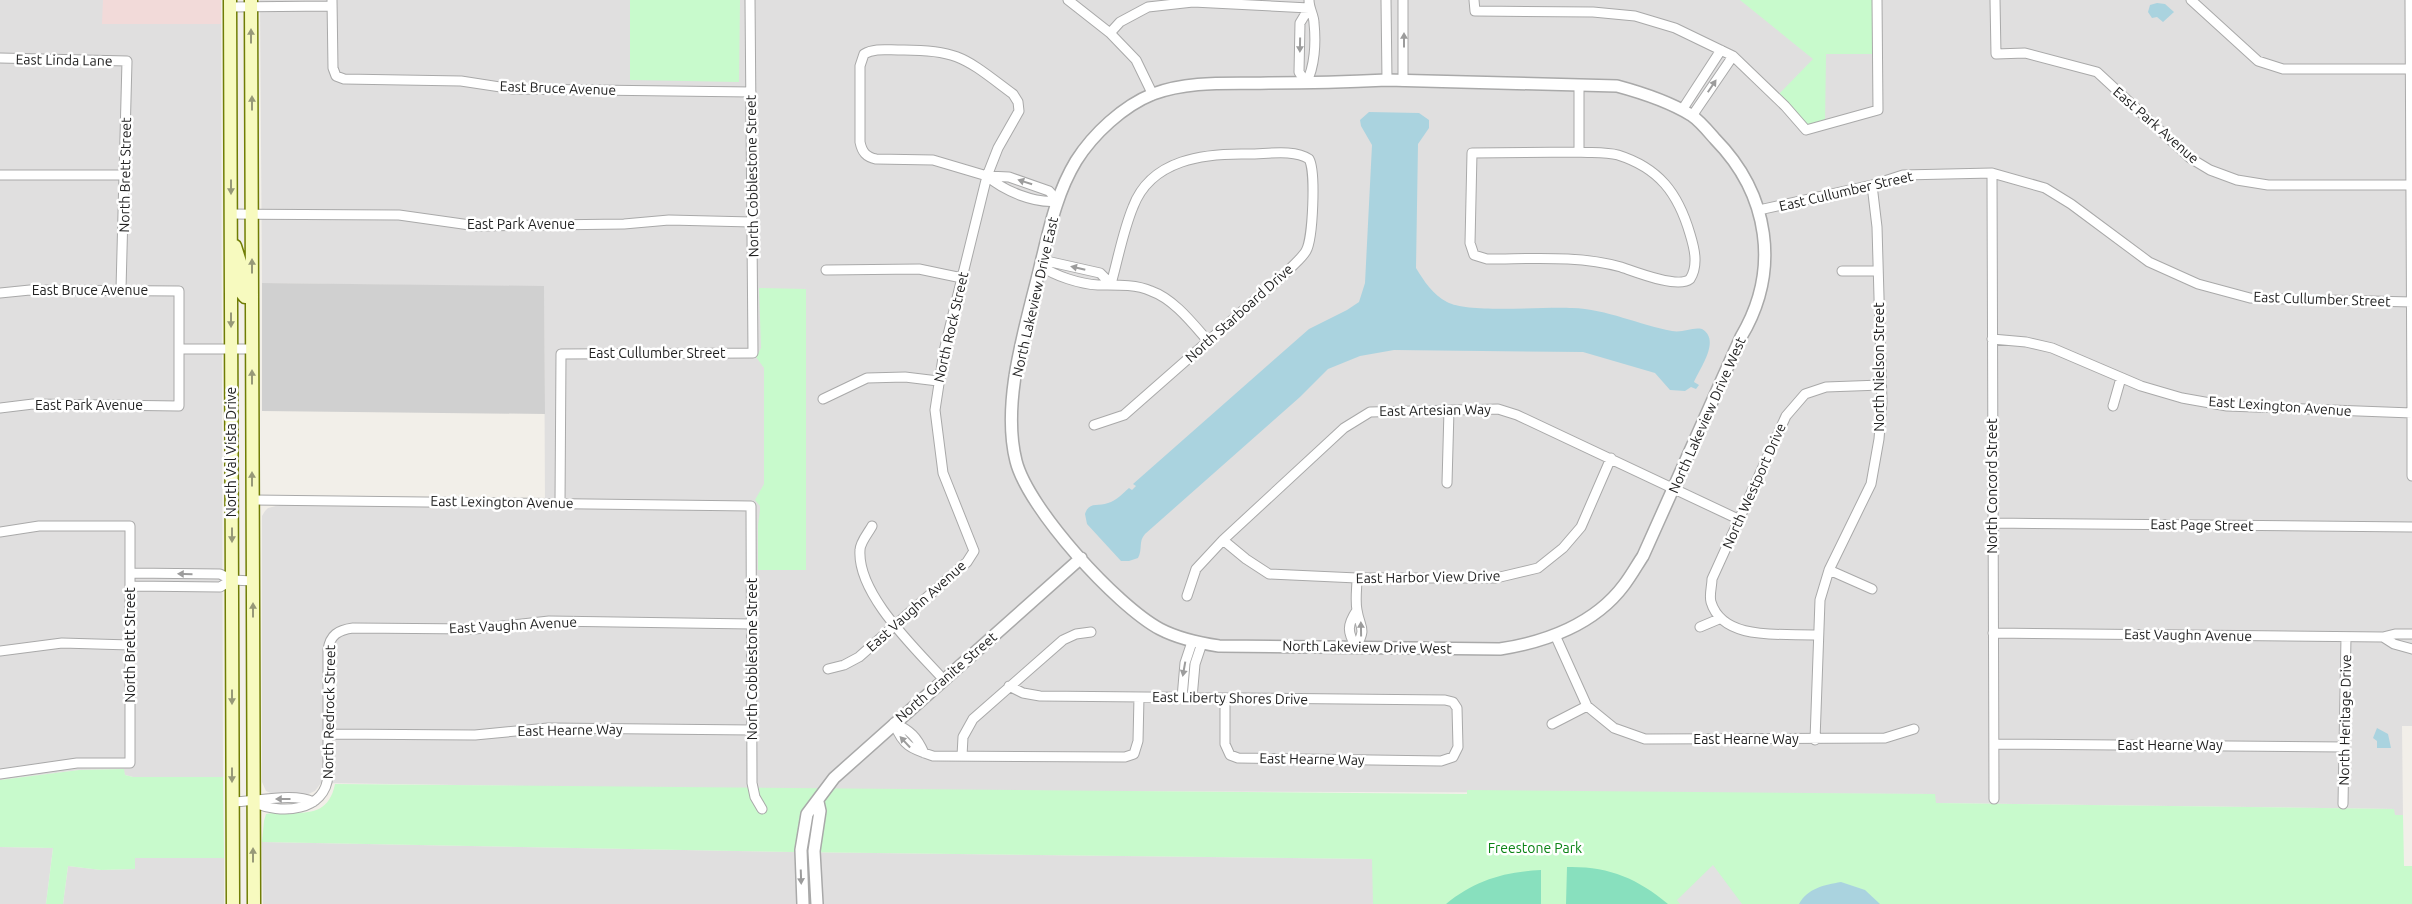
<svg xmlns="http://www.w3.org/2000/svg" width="2412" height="904" font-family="Ubuntu,sans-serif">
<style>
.residential{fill:#e0dfdf}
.commercial{fill:#f2dad9}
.religious{fill:#d0d0d0}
.park{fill:#c8facc}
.pitch{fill:#88e0be}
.parking{fill:#e2e2e2}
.water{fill:#aad3df}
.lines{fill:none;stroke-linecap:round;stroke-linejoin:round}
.minor-casing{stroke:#a9a9a9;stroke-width:11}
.tertiary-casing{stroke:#a9a9a9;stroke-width:14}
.secondary-casing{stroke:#707d05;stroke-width:15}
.minor{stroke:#fff;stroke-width:9}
.tertiary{stroke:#fff;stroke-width:11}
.secondary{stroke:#f7fabf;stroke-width:12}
.oneway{fill:#979978}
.oneway2{fill:#9c9c9c}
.labels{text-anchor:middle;stroke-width:5;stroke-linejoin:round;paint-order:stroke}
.street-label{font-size:14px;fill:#222;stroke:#fff}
.park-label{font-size:14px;fill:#0c8416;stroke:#fff}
</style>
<rect width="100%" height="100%" fill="#f2efe9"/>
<path class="residential" d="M0,0H103V24H221L223,777H133L125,775L123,769L79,770L0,780Z
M260,0H2412V726H2402L2403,816L2394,815V809L1935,803V794L807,790L321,783L315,791L306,795L273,794L266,791L262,782V516L265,511L268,508L280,505L545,508L544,287L262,283Z
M262,842L793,852L1373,859V904H263Z
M0,847L53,848L46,904H0Z
M135,858H224V904H63L68,866L101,870L135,869Z"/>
<path class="commercial" d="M103,0H221V24H102Z"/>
<path class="religious" d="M262,283L544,286L545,414L262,411Z"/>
<path class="park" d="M630,0H740L739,82L630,80Z
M1740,0H1877V54H1826L1825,125L1806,130L1776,97L1813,59Z
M759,288L806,289V570H758V525L760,510V506L755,500L764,484V368L756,357L761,348Z
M124,769L125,775L133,777H223L224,858H135V869L101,870L68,866L63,904H46L53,848L0,847V780L79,770Z
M335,784L1467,794V790L1935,794L1936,803L2394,809L2395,815H2403L2404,866H2412V904H1373L1372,859L793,852L262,842L264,821L266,814C294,809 327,824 335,784Z"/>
<path class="pitch" d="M1567,867C1608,866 1637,878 1668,904H1566Z
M1541,870V904H1446C1475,880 1504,872 1541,870Z"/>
<path class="parking" d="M1713,865L1742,904H1680L1677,900Z"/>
<path class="water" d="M2157,3L2165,4L2174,12L2163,22L2157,17L2152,18L2148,12L2150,5Z
M1369,112L1419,113L1429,120V128L1418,144L1416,268C1424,281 1433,295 1447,302C1469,314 1544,306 1572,308C1607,309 1639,325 1672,331C1683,333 1692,327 1702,329C1721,340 1700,368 1694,382L1699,385L1696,389L1691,387L1685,391L1670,390L1655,373L1583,352L1394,350L1360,356L1328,369L1300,397L1145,534C1138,542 1143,549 1138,558L1129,561H1121L1087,524L1085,514C1089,501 1098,507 1108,503C1116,501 1123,493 1129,488L1132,490L1136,486L1133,484L1309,329L1347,310L1359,302L1365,283L1372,145L1361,126L1360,120Z
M2377,728L2388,734L2391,748H2377V741L2373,738Z
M1841,882L1865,890L1880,904H1799C1808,888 1824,885 1841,882Z"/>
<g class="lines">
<defs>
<path id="minor" d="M332,0L333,68L336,76L344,79L461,81L513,89L751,92
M1068,0L1110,33L1136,60L1153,95
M1386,0L1387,80
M1403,0V81
M1474,0L1475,11L1593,12L1635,16L1675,28L1733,56L1785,106L1806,130L1878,110L1877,0
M1995,0L1996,54L2025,53L2097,72L2190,158L2210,170L2237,180L2268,185H2410
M2191,0L2258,61L2283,69H2409
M2410,0L2412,412
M230,7L332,6
M1309,8L1300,23L1299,72L1306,83C1315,67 1316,42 1314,23C1314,15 1309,9 1309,0
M1110,33L1120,22L1148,7L1193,2L1309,8
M0,58L127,61L121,289
M1682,110L1721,50
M1692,116L1733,56
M1579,152C1591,153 1606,152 1618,155C1659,168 1678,193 1690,234C1694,247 1699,265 1690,279C1678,289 1636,272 1621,267C1578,255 1531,259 1487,259L1474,255L1470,243L1472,153Z
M1579,152V85
M1992,173L1994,799
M0,175H126
M1759,210L1872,185L1903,175L1992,173L2045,188L2071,204L2149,262L2198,284L2250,298L2412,302
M231,214L399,215L477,226L624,224L669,220L752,222
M1041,266C1055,276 1080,284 1098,285C1115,285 1136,284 1151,291C1174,299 1193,324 1208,341
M1041,266L1051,262L1100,273L1111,284
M826,270L919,269L962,278
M1842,271H1878
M0,293L30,290L179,291V406L33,404L0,408
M1992,339L2026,342L2052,348L2141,386L2182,398L2227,406L2412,413
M179,349H252
M823,399L867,378L905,377L938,381
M2113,406L2121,378
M2412,418V476
M1094,425L1124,415L1288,271C1293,265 1302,258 1306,251C1313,239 1316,171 1309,159C1294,149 1267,154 1249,154C1205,153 1151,159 1133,207C1123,231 1118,259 1111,284
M1447,483L1449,410
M252,500L751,506L752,783L755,797L762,809
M560,502L561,354L753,353L750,0
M1992,523L2412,527
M872,526C869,532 860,542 860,550C857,594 915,648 943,679
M0,532L39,526H130V763H77L0,774
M1223,540L1246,559L1269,574L1357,578H1496L1538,568L1563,548L1581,527L1611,458
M1829,570L1872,589
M131,573L220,574L232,580L253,581
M131,586L220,587L232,580
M1187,596L1196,569L1223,540L1344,428L1370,412L1498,409L1517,415L1738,519
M1357,610C1347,625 1347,632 1356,647C1367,627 1360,629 1357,610C1355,600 1357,588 1357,578
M1700,627L1719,619
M1993,633L2383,637L2395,634H2412
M1555,635L1587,706L1614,728L1645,739L1885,738L1914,729
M1817,635C1783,633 1723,642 1711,602C1709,595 1712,586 1712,579L1786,416L1805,394L1826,387L1881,385
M2383,637L2394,644L2412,649
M0,651L62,643L130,645
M828,669L844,665L859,657L967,562L974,551L943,473L935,410L944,351L987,176L998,148L1019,111L1018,102L1013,94C966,59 959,49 898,50C887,50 874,48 864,54L860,66V142C862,152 866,157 876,159L933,160L987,176L1009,177L1049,191L1058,201C1035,204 1004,191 987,176
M1009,686L1023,693L1040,696L1445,700L1453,702L1457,708L1458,747L1453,757L1441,761L1238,758L1230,755L1225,744V698
M1182,698L1185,663L1192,642
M1192,698L1195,664L1202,643
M894,723C903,746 911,749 933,756L1125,757L1134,754L1138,741L1139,697
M894,723C910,730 917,737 924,753
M1552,724L1587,706
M328,734L475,735L548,728L752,730
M1815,740L1820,600L1829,570L1871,484L1879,439L1882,402L1877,227L1872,185
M1994,744L2345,747
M962,756L963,737L973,719L1063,640L1076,634L1091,632
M232,802C254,802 294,792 313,802
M253,802C280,815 326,812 328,775V650C330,635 338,630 353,628L475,629L549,621L752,624
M2343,804L2346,637"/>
<path id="tertiary" d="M1387,80L1617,86C1643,93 1668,101 1691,115C1700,121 1708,131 1715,139C1769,194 1781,270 1741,337L1643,556C1637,565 1631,576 1624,585C1595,624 1546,642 1500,649L1219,646C1199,643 1179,639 1160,629C1117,606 1028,509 1016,461C1001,401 1026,326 1040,267C1049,231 1056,194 1076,161C1093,134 1123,106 1153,94C1190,80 1231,84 1269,83C1308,83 1347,82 1387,80Z
M803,904L801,850L807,814L834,778L1081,558
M817,904L814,851L820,811L818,802"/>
<path id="secondary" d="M230,0L233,904
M251,0L254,904
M235,246L240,262L241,292L245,297H252"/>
</defs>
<use href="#minor" class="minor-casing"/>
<use href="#tertiary" class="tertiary-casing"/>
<use href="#secondary" class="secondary-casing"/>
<use href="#minor" class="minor"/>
<use href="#tertiary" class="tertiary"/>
<use href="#secondary" class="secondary"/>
</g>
<defs><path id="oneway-solid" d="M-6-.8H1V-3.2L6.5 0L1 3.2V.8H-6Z" transform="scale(1.25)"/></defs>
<g class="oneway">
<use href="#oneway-solid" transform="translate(251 36) rotate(-90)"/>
<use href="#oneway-solid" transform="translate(252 103) rotate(-90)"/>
<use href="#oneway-solid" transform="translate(231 187) rotate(90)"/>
<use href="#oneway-solid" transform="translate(252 266) rotate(-90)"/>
<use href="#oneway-solid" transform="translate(231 320) rotate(90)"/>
<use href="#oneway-solid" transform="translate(252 377) rotate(-90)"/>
<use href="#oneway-solid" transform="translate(252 479) rotate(-90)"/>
<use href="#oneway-solid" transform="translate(232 535) rotate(90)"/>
<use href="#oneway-solid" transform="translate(253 610) rotate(-90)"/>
<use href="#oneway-solid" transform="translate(232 697) rotate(90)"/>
<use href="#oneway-solid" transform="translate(232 775) rotate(90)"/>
<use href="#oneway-solid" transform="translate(253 855) rotate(-90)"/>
</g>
<g class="oneway2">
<use href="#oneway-solid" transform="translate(1404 40) rotate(-90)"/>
<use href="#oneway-solid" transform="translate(1300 45) rotate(91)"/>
<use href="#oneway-solid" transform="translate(1712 86) rotate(-56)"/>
<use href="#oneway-solid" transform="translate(1025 182) rotate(-162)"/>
<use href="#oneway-solid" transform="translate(1078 268) rotate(-167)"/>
<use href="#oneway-solid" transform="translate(185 574) rotate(-179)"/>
<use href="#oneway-solid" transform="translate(1361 629) rotate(-91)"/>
<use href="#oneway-solid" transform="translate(1184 669) rotate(100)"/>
<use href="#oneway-solid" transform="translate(905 742) rotate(-133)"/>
<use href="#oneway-solid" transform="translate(283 799) rotate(-180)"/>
<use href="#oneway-solid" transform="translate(801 877) rotate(88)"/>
</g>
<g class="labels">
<g class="street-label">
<text transform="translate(64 60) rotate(1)" y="5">East Linda Lane</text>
<text transform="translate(558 88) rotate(2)" y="5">East Bruce Avenue</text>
<text transform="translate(2156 125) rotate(41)" y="5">East Park Avenue</text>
<text transform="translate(125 175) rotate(-89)" y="5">North Brett Street</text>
<text transform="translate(752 176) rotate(-91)" y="5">North Cobblestone Street</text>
<text transform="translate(1846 191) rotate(-13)" y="5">East Cullumber Street</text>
<text x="521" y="229">East Park Avenue</text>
<text x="90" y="295">East Bruce Avenue</text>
<text transform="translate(1035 297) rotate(-77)" y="5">North Lakeview Drive East</text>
<text transform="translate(2322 299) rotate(2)" y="5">East Cullumber Street</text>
<text transform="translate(1239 313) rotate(-42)" y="5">North Starboard Drive</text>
<text transform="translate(951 327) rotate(-77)" y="5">North Rock Street</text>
<text x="657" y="358">East Cullumber Street</text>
<text transform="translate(1879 367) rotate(-90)" y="5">North Nielson Street</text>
<text x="89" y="410">East Park Avenue</text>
<text transform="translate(2280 406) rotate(4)" y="5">East Lexington Avenue</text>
<text transform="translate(1435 410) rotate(-1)" y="5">East Artesian Way</text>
<text transform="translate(1707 415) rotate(-66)" y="5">North Lakeview Drive West</text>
<text transform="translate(231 452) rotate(-90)" y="5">North Val Vista Drive</text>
<text transform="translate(1754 486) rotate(-66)" y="5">North Westport Drive</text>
<text transform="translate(1992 486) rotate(-90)" y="5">North Concord Street</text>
<text transform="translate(502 502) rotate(1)" y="5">East Lexington Avenue</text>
<text transform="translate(2202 525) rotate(1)" y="5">East Page Street</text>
<text transform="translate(1428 577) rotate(-1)" y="5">East Harbor View Drive</text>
<text transform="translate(916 606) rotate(-42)" y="5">East Vaughn Avenue</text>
<text transform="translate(513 625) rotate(-3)" y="5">East Vaughn Avenue</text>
<text transform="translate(2188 635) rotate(1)" y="5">East Vaughn Avenue</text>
<text transform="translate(130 645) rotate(-90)" y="5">North Brett Street</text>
<text transform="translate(1367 647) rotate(1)" y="5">North Lakeview Drive West</text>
<text transform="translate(752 659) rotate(-90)" y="5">North Cobblestone Street</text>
<text transform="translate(946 677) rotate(-41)" y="5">North Granite Street</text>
<text transform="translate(1230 698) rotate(1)" y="5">East Liberty Shores Drive</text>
<text transform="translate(329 712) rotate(-89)" y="5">North Redrock Street</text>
<text transform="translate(2345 720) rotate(-89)" y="5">North Heritage Drive</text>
<text transform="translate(570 730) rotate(-1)" y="5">East Hearne Way</text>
<text x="1746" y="744">East Hearne Way</text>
<text x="2170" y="750">East Hearne Way</text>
<text transform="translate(1312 759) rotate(1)" y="5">East Hearne Way</text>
</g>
<g class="park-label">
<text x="1535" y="853">Freestone Park</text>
</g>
</g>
</svg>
